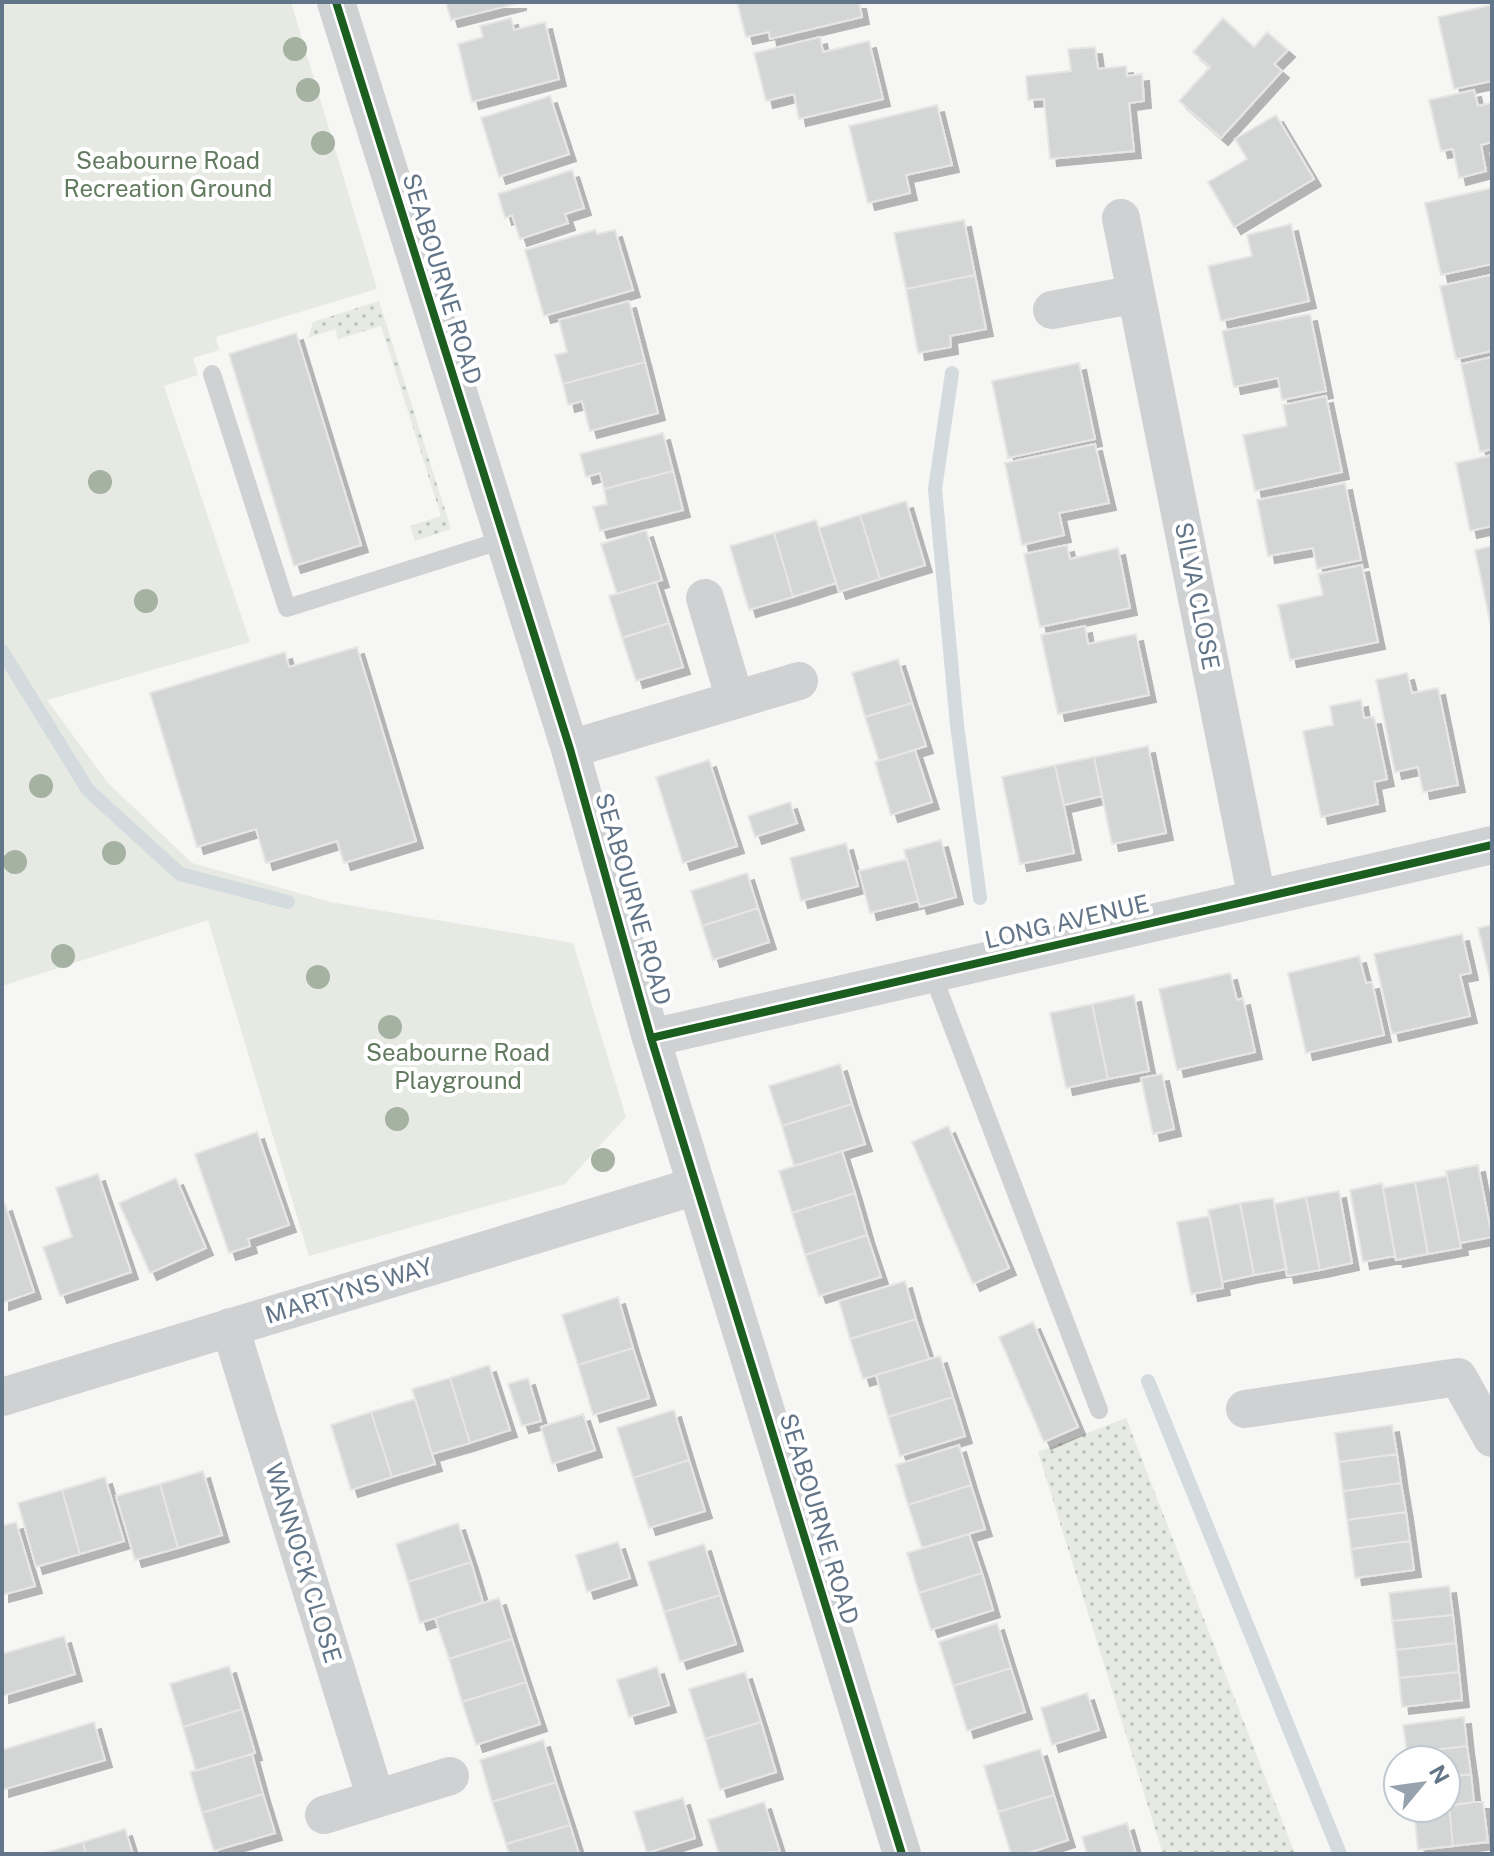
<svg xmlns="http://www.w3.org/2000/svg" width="1494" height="1856" font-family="'Public Sans',sans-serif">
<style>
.grass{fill:url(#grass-dots)}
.park{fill:#e6eae3}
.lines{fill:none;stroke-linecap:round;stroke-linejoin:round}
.stream{stroke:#d4dbdf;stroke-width:14}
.building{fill:#d4d6d6;stroke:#e6e6e4;stroke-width:2;filter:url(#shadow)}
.lane{stroke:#d0d1d2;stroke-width:18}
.street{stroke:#d0d1d2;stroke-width:38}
.cycleway-casing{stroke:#fff;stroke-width:13}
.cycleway{stroke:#1b5e20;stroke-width:8}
.tree{fill:#a5b2a2}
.labels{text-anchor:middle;stroke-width:8;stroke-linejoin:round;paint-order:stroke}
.park-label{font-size:24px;fill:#627a5f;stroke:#fff}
.street-label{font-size:24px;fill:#637588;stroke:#fff}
</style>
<defs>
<pattern id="grass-dots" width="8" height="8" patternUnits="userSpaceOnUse" patternTransform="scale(2)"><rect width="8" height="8" fill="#e6eae3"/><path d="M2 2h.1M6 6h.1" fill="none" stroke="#bec2be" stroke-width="1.8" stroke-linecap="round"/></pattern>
<filter id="shadow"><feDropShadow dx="7" dy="7" stdDeviation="0" flood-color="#0004"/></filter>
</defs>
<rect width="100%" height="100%" fill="#f6f6f5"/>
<path class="grass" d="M379,301L451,529L415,541L410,526L441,516L381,326L338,339L335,329L308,338L313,322Z
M1126,1418L1295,1854H1163L1038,1452Z"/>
<path class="park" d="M2,2H291L377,289L216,337L219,350L193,358L198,375L164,386L250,642L47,700L108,783L192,863L330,902L573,943L626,1117L565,1184L309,1256L208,920L2,986Z"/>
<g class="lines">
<path class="stream" d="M952,373L935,489L957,725L980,898
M2,651L88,790L180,874L288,902
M1148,1381L1340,1854"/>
</g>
<path class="building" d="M446,2H519V3L451,20Z
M737,2H859L862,17L770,39L769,32L746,37Z
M1492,5V81L1454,89L1438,17Z
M511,18L514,30L545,22L559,79L472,102L458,44L483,37L480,26Z
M1223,18L1254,47L1267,32L1288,50L1274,64L1282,71L1221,138L1179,101L1210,67L1193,52Z
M820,37L823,52L869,41L883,99L799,119L794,94L766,101L754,53Z
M1095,47L1098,69L1126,66L1127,76L1142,74L1144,101L1129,103L1134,151L1050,159L1044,99L1028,100L1026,76L1071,71L1068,49Z
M1474,90L1478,106L1492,103V142L1481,145L1486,171L1459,178L1453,149L1441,151L1429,100Z
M550,96L569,154L499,177L481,118Z
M937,105L952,165L906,175L910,193L868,203L849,126Z
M1276,115L1314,179L1234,227L1208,182L1247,159L1235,139Z
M572,170L584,208L565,214L568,223L520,239L512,215L505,218L498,194Z
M1492,188V264L1441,275L1425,203Z
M964,220L975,275L906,289L894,233Z
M1291,224L1309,301L1221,321L1208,266L1252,256L1247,235Z
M595,230L597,234L615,230L633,290L544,316L525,250Z
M975,275L986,329L950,336L951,347L918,353L906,289Z
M1492,275V351L1456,359L1440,286Z
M629,301L645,362L563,384L555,355L567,352L559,320Z
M1310,314L1326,391L1282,400L1278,378L1234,387L1222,331Z
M296,333L361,545L294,566L229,354Z
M1492,357V449L1480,452L1461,364Z
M645,362L658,413L590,431L582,401L568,405L563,384Z
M1079,363L1095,439L1008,458L992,381Z
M1326,396L1342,472L1255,491L1243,435L1287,426L1283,405Z
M663,433L673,471L604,489L600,473L586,477L580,454Z
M1095,444L1109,503L1059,513L1064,535L1022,545L1005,463Z
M1492,455V526L1470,531L1456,463Z
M673,471L683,510L600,531L593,507L607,504L604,489Z
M1345,483L1361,560L1317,569L1313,548L1268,556L1257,500Z
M906,501L925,565L880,579L860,515Z
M860,515L880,579L839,592L819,528Z
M816,520L836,583L793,597L774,533Z
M646,530L662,580L617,594L601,544Z
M774,533L793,597L749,610L730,546Z
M1067,545L1070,559L1118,548L1130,608L1040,627L1024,554Z
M1492,546V622H1490L1475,550Z
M1362,565L1378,642L1290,660L1278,605L1323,595L1318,574Z
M656,582L669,623L622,638L609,596Z
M669,623L683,667L636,681L622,638Z
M1085,626L1088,644L1136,634L1149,695L1058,714L1041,635Z
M357,647L416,841L344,863L337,841L266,863L256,829L197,847L150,693L285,652L289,667Z
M898,659L912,703L865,717L852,673Z
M1407,673L1412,693L1438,688L1458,785L1423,792L1418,767L1395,772L1376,680Z
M1361,700L1364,718L1374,717L1387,779L1374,782L1378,804L1321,817L1303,731L1333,725L1330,706Z
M912,703L926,746L879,761L865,717Z
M1148,746L1166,833L1112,844L1094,757Z
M915,750L932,802L891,815L875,762Z
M1094,757L1102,796L1064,805L1055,765Z
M709,760L737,846L683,863L656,777Z
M1055,765L1074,853L1020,864L1002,777Z
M790,802L797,823L755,837L748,816Z
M941,840L956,897L920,907L904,850Z
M846,843L858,886L801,901L790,858Z
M907,859L918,901L870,913L859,871Z
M747,873L758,908L702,926L691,891Z
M758,908L769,942L713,960L702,926Z
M1492,925V982H1491L1478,928Z
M1462,934L1471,973L1460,975L1470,1016L1392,1034L1374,954Z
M1359,956L1366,983L1372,982L1384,1035L1306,1053L1288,973Z
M1230,973L1237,1000L1243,998L1255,1052L1177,1070L1159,989Z
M1134,995L1149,1071L1108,1079L1092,1004Z
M1092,1004L1108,1079L1066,1088L1050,1013Z
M840,1064L852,1104L782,1126L769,1086Z
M1162,1074L1174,1129L1153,1134L1141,1078Z
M852,1104L865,1144L794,1166L782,1126Z
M948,1126L1009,1268L973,1284L912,1142Z
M257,1132L289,1225L248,1239L250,1246L229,1253L195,1154Z
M842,1151L855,1193L792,1213L779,1171Z
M1478,1165L1492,1237L1460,1243L1446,1171Z
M98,1174L131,1272L60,1296L43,1247L72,1237L56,1188Z
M1447,1176L1461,1248L1428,1254L1415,1182Z
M176,1178L206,1248L150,1273L119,1203Z
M1415,1182L1428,1254L1396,1260L1383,1188Z
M1382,1183L1395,1256L1363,1262L1350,1190Z
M1339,1191L1352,1263L1320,1270L1306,1197Z
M855,1193L867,1235L805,1255L792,1213Z
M1306,1197L1320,1270L1287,1276L1274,1204Z
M1273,1198L1287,1269L1254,1275L1240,1203Z
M1240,1203L1254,1275L1222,1282L1208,1210Z
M5,1204L34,1292L2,1303V1205Z
M1210,1216L1223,1288L1191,1294L1177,1222Z
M867,1235L881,1277L819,1296L805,1255Z
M905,1281L916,1319L850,1339L839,1301Z
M618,1297L633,1348L578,1365L562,1315Z
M916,1319L929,1359L863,1379L850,1339Z
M1033,1322L1078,1427L1044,1442L999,1337Z
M633,1348L649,1398L593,1415L578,1365Z
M940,1356L953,1397L888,1417L876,1375Z
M489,1365L510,1430L470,1443L450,1378Z
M450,1378L470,1443L432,1454L412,1389Z
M528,1378L541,1421L522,1426L508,1384Z
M953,1397L965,1436L900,1456L888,1417Z
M415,1399L435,1464L392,1477L371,1412Z
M674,1410L689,1460L633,1478L617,1428Z
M371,1412L392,1477L351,1490L331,1425Z
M583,1414L595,1450L552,1464L541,1427Z
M1392,1425L1397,1454L1339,1462L1335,1433Z
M959,1445L971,1485L908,1505L896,1465Z
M1397,1454L1401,1483L1343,1491L1339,1462Z
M689,1460L705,1511L649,1528L633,1478Z
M203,1471L222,1535L178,1548L160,1484Z
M105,1477L124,1541L80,1554L62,1490Z
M1401,1483L1406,1512L1347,1520L1343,1491Z
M160,1484L178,1548L135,1560L116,1496Z
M971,1485L985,1529L922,1548L908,1505Z
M62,1490L80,1554L36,1567L18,1503Z
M1406,1512L1410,1541L1351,1549L1347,1520Z
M16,1522L35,1586L2,1595V1526Z
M458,1523L471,1562L408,1582L396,1544Z
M969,1534L982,1573L919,1593L907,1553Z
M1410,1541L1414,1570L1355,1578L1351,1549Z
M618,1542L630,1578L587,1592L576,1555Z
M704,1544L720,1595L664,1612L648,1562Z
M471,1562L483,1602L420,1623L408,1582Z
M982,1573L993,1610L931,1630L919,1593Z
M1449,1586L1453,1615L1392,1621L1389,1593Z
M720,1595L736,1644L680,1662L664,1612Z
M499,1598L512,1639L449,1659L435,1618Z
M1453,1615L1456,1643L1396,1650L1392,1621Z
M997,1623L1011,1668L953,1686L939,1642Z
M64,1636L75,1674L2,1696V1654Z
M512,1639L526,1682L462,1702L449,1659Z
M1456,1643L1459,1672L1399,1678L1396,1650Z
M229,1666L242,1709L183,1727L170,1684Z
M657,1667L669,1705L629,1717L617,1680Z
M1011,1668L1025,1712L967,1731L953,1686Z
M745,1672L761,1722L705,1739L689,1689Z
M1459,1672L1462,1700L1402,1707L1399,1678Z
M526,1682L540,1724L476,1745L462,1702Z
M1087,1693L1099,1730L1052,1745L1041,1708Z
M242,1709L255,1753L196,1771L183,1727Z
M1464,1717L1467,1746L1407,1753L1403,1725Z
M94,1722L105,1760L2,1790V1750Z
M761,1722L776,1772L720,1790L705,1739Z
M543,1740L556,1782L492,1802L480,1760Z
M1467,1746L1471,1774L1446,1777V1760H1408L1407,1753Z
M1040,1749L1054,1795L998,1812L984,1766Z
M252,1754L263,1794L202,1813L190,1772Z
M1471,1774L1474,1802L1446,1806V1777Z
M556,1782L570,1825L506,1844L492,1802Z
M263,1794L275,1833L214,1851L202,1813Z
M1054,1795L1068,1840L1025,1854H1011L998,1812Z
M683,1798L695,1838L647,1853L634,1812Z
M764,1802L780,1852L719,1854L708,1820Z
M1474,1802H1483L1488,1842L1453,1846L1449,1806Z
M1446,1806H1449L1453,1846L1418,1850L1414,1810L1446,1808Z
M1127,1823L1136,1854H1087L1082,1837Z
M570,1825L579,1854H509L506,1844Z
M125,1829L133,1854H86L83,1842Z
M83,1842L86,1854H41Z"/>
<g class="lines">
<path class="lane" d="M212,374L287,608L503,540
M932,973L1099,1410"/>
<path class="street" d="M336,2L570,749L651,1038L902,1854
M1121,218L1257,899
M1052,310L1136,294
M705,598L735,700
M570,749L799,681
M651,1038L1492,845
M230,1327L376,1799
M2,1397L696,1186
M1245,1409L1458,1377L1492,1438
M324,1815L450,1776"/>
<defs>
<path id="cycleway" d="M336,2L570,749L651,1038L902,1854
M651,1038L1492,845"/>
</defs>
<use href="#cycleway" class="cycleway-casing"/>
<use href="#cycleway" class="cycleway"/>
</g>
<g class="tree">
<circle cx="295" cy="49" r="12"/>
<circle cx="308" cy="90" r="12"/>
<circle cx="323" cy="143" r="12"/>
<circle cx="100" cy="482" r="12"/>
<circle cx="146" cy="601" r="12"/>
<circle cx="41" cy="786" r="12"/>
<circle cx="114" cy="853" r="12"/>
<circle cx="15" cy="862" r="12"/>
<circle cx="63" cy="956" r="12"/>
<circle cx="318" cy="977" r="12"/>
<circle cx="390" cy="1027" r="12"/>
<circle cx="397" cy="1119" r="12"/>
<circle cx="603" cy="1160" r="12"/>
</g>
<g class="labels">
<g class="park-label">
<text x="168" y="169">Seabourne Road<tspan x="168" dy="28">Recreation Ground</tspan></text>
<text x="458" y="1061">Seabourne Road<tspan x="458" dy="28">Playground</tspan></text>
</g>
<g class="street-label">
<text transform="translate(442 279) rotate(73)" y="8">SEABOURNE ROAD</text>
<text transform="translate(1197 596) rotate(79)" y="8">SILVA CLOSE</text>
<text transform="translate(633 899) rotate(74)" y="8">SEABOURNE ROAD</text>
<text transform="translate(1067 922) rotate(-13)" y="8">LONG AVENUE</text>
<text transform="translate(349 1291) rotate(-17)" y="8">MARTYNS WAY</text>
<text transform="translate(819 1519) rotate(73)" y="8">SEABOURNE ROAD</text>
<text transform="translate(303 1563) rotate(73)" y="8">WANNOCK CLOSE</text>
</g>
</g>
<rect width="1494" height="1856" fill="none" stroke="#637588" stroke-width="8"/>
<g transform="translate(1422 1784) rotate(61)"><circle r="38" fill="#ffffff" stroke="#c1c8cf" stroke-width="2"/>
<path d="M0-6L14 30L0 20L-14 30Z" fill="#96a2ae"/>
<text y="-12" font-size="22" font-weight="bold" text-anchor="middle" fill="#637588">N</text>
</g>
</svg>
